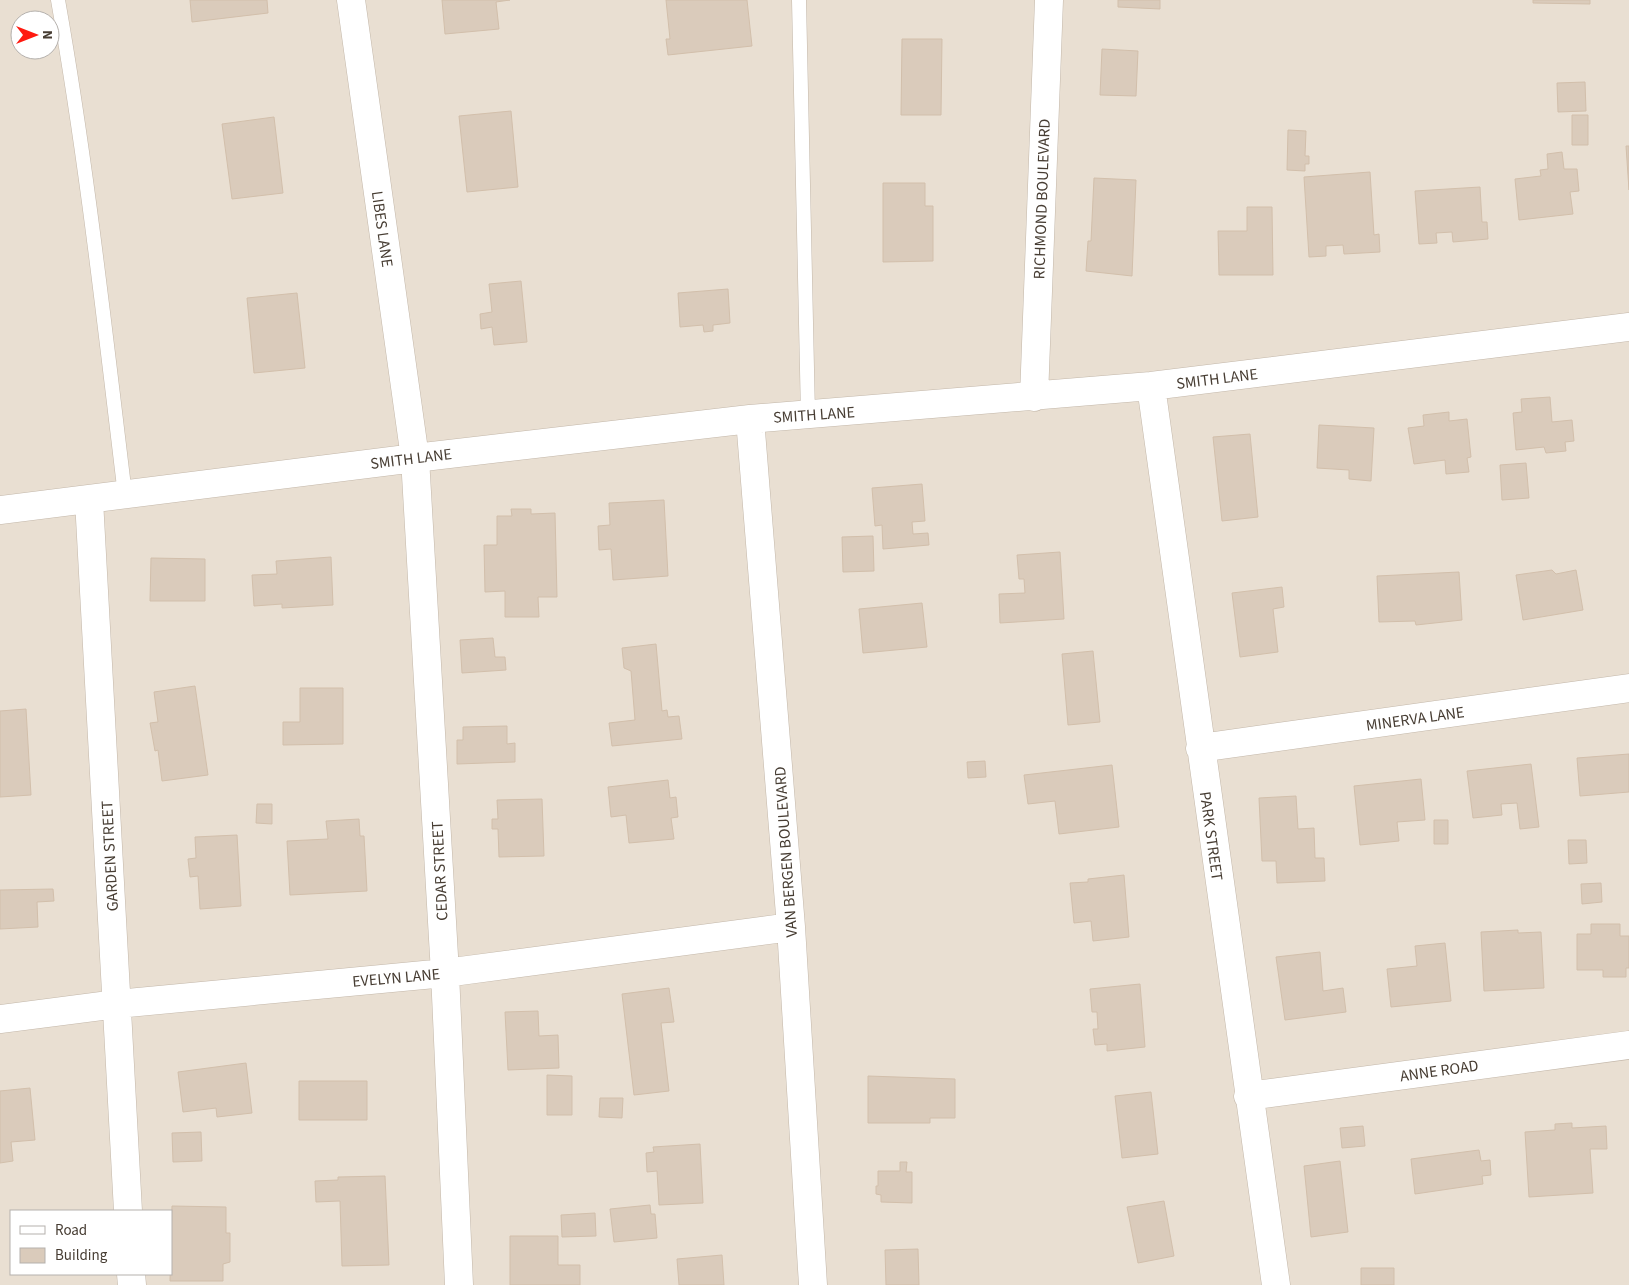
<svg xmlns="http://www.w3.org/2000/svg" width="1629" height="1285" font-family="'Source Sans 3',sans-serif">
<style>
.residential{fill:#e9dfd2;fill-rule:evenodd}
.building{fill:#dacbbb;stroke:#d2bfab}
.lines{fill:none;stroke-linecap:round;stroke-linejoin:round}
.lane-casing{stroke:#c3b7a9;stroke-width:15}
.street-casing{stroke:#c3b7a9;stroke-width:29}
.lane{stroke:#fff;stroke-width:14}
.street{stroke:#fff;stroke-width:28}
.labels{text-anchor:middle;stroke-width:4.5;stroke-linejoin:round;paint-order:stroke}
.street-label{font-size:16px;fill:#473d33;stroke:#fff}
</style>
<rect width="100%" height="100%" fill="#f4eee4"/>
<path class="residential" d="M0,0H1629V1285H0ZM20,20H50V50H20ZM11,1211H171V1274H11Z"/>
<path class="building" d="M190,0H267L268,13L192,22Z
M442,0H510L496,2L499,29L445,34Z
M666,0H747L752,46L668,55L666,39H670Z
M1118,0H1160V9L1118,7Z
M1533,0H1590V4L1533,3Z
M902,39H942L941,115H901Z
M1102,49L1138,51L1136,96L1100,95Z
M1585,82L1586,111L1558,112L1557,83Z
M511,111L518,187L467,192L459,116Z
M1572,115H1588V145H1572Z
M274,117L283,193L232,199L222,124Z
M1288,130L1306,131L1305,156H1309V164H1305V171L1287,170Z
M1626,146H1629V190Z
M1562,152L1564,169H1577L1579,191L1570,192L1573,214L1519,220L1515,179L1541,176L1540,170L1548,169L1547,154Z
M1370,172L1374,235L1379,234L1380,252L1344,254L1343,245L1326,246V256L1309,257L1304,177Z
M1094,178L1136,180L1132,276L1086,271L1088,241H1091Z
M883,183H925V206H933V261L883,262Z
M1480,187L1482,222H1487L1488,239L1453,242L1452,232L1436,233L1437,243L1419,244L1415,191Z
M1247,207H1272L1273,275H1219L1218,231H1247Z
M521,281L527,342L494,345L492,327L481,329L480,314L492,312L489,284Z
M728,289L730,323L713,325V331L704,332L703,325L680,327L678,293Z
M297,293L305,368L254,373L247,298Z
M1550,397L1552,422L1572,420L1574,441L1565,442L1566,451L1546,453L1544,447L1516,450L1513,413L1522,412L1521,399Z
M1449,412V421L1467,419L1471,457L1467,458L1469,472L1446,474L1445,460L1414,464L1408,428L1424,426L1423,415Z
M1319,425L1374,428L1371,481L1349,479V470L1317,468Z
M1250,434L1258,517L1222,521L1213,437Z
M1526,463L1529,498L1502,500L1500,465Z
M922,484L925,521L912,522L913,534L928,533L929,545L883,549L882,525L875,526L872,488Z
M664,500L668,576L613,580L611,549L599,550L598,526L610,525L609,503Z
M511,509H531V514L555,513L557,597H538L539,617H505V591L485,592L484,545H497V516H512Z
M873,536L874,571L843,572L842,537Z
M1060,552L1064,619L1000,623L999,594L1025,593L1024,579H1019L1017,555Z
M331,557L333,605L282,608V604L254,606L252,575L277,574L276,561Z
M151,558L205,559V601H150Z
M1552,570L1556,574L1576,570L1583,610L1523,620L1516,575Z
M1459,572L1462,620L1416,625L1415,621L1379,622L1377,576Z
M1282,587L1284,607L1273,609L1278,652L1240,657L1232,593Z
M922,603L927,647L863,653L859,609Z
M493,638L495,657H505L506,670L462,673L460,640Z
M656,644L662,711L667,710L668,717L679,716L682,739L612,746L609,723L635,720L631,671L624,668L622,648Z
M1093,651L1100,722L1068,725L1062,654Z
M195,686L208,775L162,781L158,750L155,751L150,723L158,722L154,692Z
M300,688H343V744L283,745V722H300Z
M26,709L31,795L0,797V711Z
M507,726V744L515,743V762L457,764V740H463V727Z
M1629,754V792L1580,796L1577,758Z
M985,761L986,777L968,778L967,762Z
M1531,764L1539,827L1520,829L1517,803L1501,804L1502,815L1473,818L1467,771Z
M1112,765L1119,827L1059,834L1055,801L1028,804L1024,775Z
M1421,779L1425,820L1397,822L1399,841L1360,845L1354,786Z
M668,780L670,798L676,797L678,817L671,818L674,839L629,843L626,815L611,817L608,787Z
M1296,796L1298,829L1314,828L1315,858H1324L1325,881L1277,883L1276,861H1262L1259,798Z
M542,799L544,856L499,857L498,829H492V819H498L497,800Z
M257,804H272V824L256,823Z
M359,819L360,836H364L367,891L290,895L287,841L328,839L326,821Z
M1434,820H1448V844H1434Z
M237,835L241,906L200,909L198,876L190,877L188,859L196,858L195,837Z
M1568,840H1586L1587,863L1569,864Z
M1124,875L1129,937L1093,941L1091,921L1074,923L1070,883L1088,882V879Z
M1601,883L1602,902L1582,904L1581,884Z
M53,889L54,901L37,902L38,927L0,929V890Z
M1591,924H1620V936H1629V968H1626V977H1603V970H1577V934H1591Z
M1518,930V933L1541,932L1544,988L1484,991L1481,932Z
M1445,943L1451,1001L1391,1007L1387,969L1417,966L1415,946Z
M1320,952L1323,991L1343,988L1346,1012L1285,1020L1276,957Z
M1140,984L1145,1047L1107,1051V1044L1095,1045L1093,1029H1098L1097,1012H1092L1090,989Z
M669,988L674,1022L661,1023L669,1091L634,1095L622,994Z
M538,1011L539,1036L558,1035L559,1068L508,1070L505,1012Z
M246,1063L252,1113L217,1117L216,1108L183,1112L178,1072Z
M547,1075L572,1076V1115H547Z
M868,1076L955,1079V1118H930V1123H868Z
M299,1081H367V1120H299Z
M30,1088L35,1140L11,1142L13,1161L0,1163V1091Z
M1151,1092L1158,1154L1122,1158L1115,1096Z
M600,1098H623L622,1118L599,1117Z
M1572,1123V1128L1606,1126L1607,1149H1590L1593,1193L1529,1197L1525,1132L1555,1130V1124Z
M1363,1126L1365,1146L1342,1148L1340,1128Z
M201,1132L202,1161L173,1162L172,1133Z
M700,1144L703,1203L659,1205L657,1171L647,1172L646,1153L654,1152L653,1147Z
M1479,1150L1481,1161L1490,1160L1491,1175L1482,1176L1483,1184L1415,1194L1411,1159Z
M1340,1161L1348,1232L1311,1237L1304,1166Z
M900,1162H907L906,1172H912V1203L881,1202V1195L876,1194V1186H878V1171H900Z
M385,1176L389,1265L342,1266L340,1201L316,1202L315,1181L338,1180V1177Z
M1164,1201L1174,1256L1138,1263L1127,1207Z
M650,1205L651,1214H655L657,1238L614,1242L610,1209Z
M172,1206L226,1207V1233H230V1262L223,1264V1281H170Z
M595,1213L596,1236L562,1237L561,1215Z
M510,1236H558V1265H580V1285H510Z
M918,1249L919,1285H886L885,1250Z
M722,1255L724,1285H679L677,1259Z
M1361,1268H1394V1285H1361Z"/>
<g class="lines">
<defs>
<path id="lane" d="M58,0C87,164 105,330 125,495
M799,0L808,415"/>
<path id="street" d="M351,0L415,458L445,973L459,1285
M1151,386L1276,1285
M1034,397L1049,0
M750,419L791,927L813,1285
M89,500L128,1211
M0,510L415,458L750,419L1151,386L1629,327
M1200,748L1629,688
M0,1019L117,1004L445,973L791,927
M1248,1096L1629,1045
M131,1274L132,1285"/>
</defs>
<use href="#lane" class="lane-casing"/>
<use href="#street" class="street-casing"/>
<use href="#lane" class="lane"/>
<use href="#street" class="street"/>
</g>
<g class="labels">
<g class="street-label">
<text transform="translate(1041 199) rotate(-88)" y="6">RICHMOND BOULEVARD</text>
<text transform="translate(383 229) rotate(82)" y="6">LIBES LANE</text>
<text transform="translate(1217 378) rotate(-7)" y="6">SMITH LANE</text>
<text transform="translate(814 414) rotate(-4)" y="6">SMITH LANE</text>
<text transform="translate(411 458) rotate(-7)" y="6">SMITH LANE</text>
<text transform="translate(1415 718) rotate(-8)" y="6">MINERVA LANE</text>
<text transform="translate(1212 836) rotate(82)" y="6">PARK STREET</text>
<text transform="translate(785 852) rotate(-94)" y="6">VAN BERGEN BOULEVARD</text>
<text transform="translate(109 856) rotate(-93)" y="6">GARDEN STREET</text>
<text transform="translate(439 871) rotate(-93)" y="6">CEDAR STREET</text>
<text transform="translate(396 977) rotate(-5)" y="6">EVELYN LANE</text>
<text transform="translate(1439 1070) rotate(-8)" y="6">ANNE ROAD</text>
</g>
</g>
<rect x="10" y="1210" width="162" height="65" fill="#ffffff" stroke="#b5b1ad"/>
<rect x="20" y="1226" width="25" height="8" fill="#ffffff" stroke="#b5b1ad"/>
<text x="55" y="1235" font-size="15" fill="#473d33">Road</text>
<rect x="20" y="1248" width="25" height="15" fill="#dacbbb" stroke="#b5b1ad"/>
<text x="55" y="1260" font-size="15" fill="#473d33">Building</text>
<g transform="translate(35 35) rotate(90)"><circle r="24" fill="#ffffff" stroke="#b5b1ad"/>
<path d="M0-4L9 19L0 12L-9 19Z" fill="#ff1a10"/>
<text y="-8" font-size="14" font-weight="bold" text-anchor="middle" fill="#473d33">N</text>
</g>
</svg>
